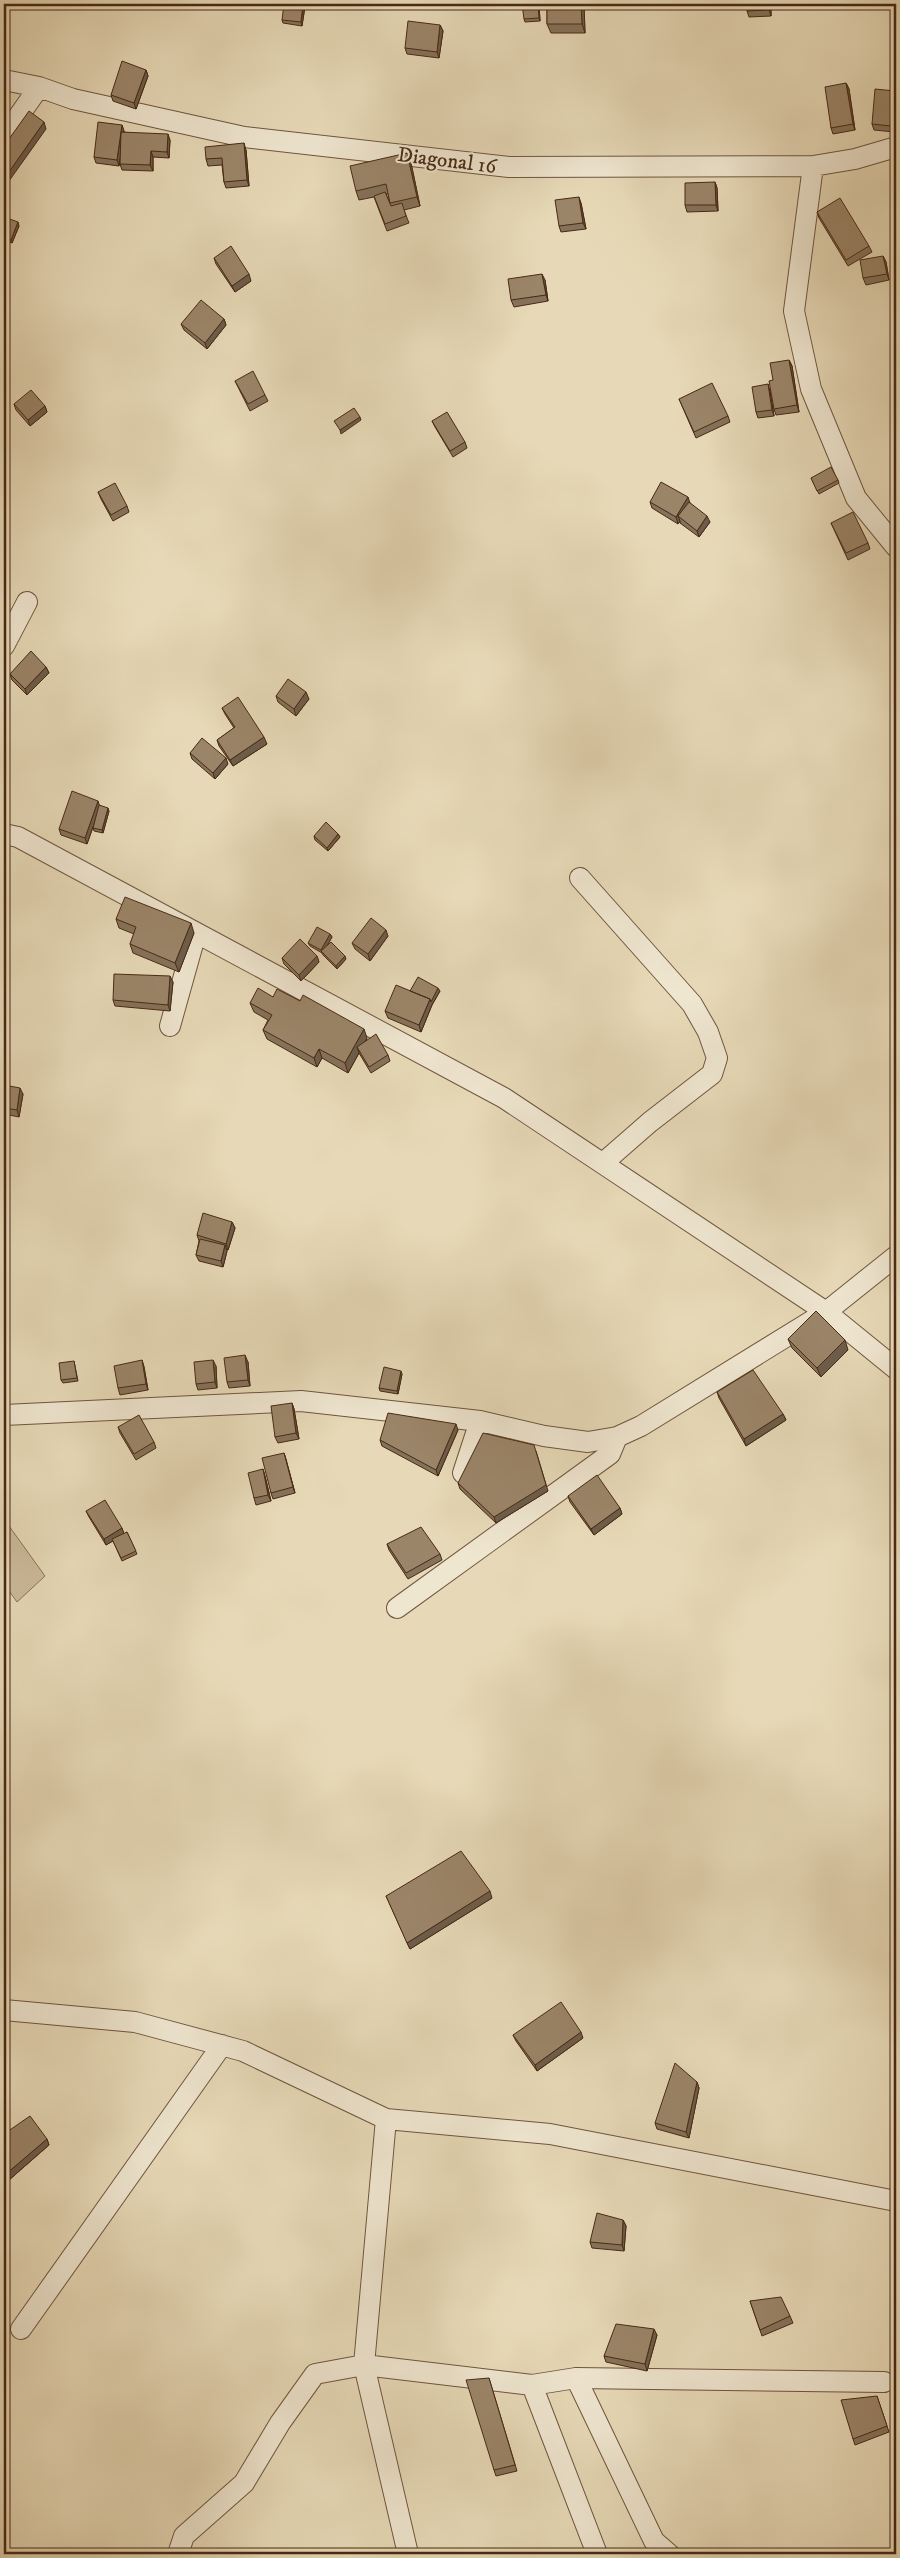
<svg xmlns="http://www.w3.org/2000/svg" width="900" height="2558" font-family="'IM FELL DW Pica',serif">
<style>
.green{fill:#ccbb9b;stroke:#8a7258}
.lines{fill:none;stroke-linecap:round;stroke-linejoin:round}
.street-casing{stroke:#70553e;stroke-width:22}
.street{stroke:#efe6d0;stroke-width:20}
.wall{fill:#85725a;stroke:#482915;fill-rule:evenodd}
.shaded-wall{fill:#6c5d4a;stroke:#482915}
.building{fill:#9b8569;stroke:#482915}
.labels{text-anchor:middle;stroke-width:4;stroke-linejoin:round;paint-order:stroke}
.street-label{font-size:21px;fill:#482915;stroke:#efe6d0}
</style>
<rect width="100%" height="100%" fill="#e7d9b7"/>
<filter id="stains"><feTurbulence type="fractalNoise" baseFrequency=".004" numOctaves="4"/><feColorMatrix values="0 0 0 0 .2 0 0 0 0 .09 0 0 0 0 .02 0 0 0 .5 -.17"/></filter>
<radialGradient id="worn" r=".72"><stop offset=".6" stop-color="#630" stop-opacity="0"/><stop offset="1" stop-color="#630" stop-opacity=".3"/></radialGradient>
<path class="green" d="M4,1519L45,1576L17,1602L4,1584Z"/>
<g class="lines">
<defs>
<path id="street" d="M4,80L39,87L73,99L244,137L509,167L813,166L855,159L896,147
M4,137L39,87
M813,166L794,311L811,389L856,498L896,547
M4,646L27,602
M4,834L18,837L504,1098L826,1312L896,1369
M580,878L692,1004L708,1032L717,1058L712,1074L650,1122L603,1163
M170,1026L196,933
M4,1415L301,1401L480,1421L544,1436L588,1442L617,1437L641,1426L826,1312L896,1256
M463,1473L480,1421
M397,1608L610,1454L617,1437
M4,2010L135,2022L243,2051L386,2119L550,2134L896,2201
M386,2119L364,2365L408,2554
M21,2329L222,2045
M576,2378L654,2541L669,2554
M532,2385L597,2554
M178,2554L184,2536L244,2483L280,2423L315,2374L364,2365L532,2385L576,2378L884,2382"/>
</defs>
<use href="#street" class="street-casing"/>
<use href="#street" class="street"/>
</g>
<path class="wall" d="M304,4L305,6L302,26L283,23L282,20Z
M539,4L540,21L525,22L524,19Z
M547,4H584L585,33H551L547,24Z
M771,4V16L749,17L747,11Z
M440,25L443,31L439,58L407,54L405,48Z
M146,70L148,76L136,109L113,101L111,95Z
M846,83L849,89L855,130L833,134L831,128Z
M895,91L896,94V109L894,132L874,130L872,124Z
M122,125L124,132L170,140L169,158L153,157V171L122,170L120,164V159L119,166L96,163L94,157Z
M246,150L249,186L226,188L224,182L222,165L208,166L206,159Z
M407,153L411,163L420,206L404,210L409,223L387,231L374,197L359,200L356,191ZM386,194H388L390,203Z
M715,182L717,188L718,211L687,212L685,205Z
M581,203L586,229L561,232L559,226Z
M817,212L869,246L872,252L848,266L819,218Z
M4,217L19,226L12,243L4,240Z
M883,256L886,262L889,280L866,285L863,278Z
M214,258L251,281L235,292L216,264Z
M545,280L548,301L514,307L511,300Z
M224,319L226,325L207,349L184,330L181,324Z
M789,360L792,366L799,412L776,415L774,409L773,380Z
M235,381L265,395L268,401L250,411Z
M770,391L774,416L758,418L756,412Z
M679,399L728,416L730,422L696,438Z
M14,404L45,406L47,412L30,426L16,410Z
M432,421L465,442L467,448L453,457L435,427Z
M811,478L838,480L839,483L819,494Z
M98,492L127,506L129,512L113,521L101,499Z
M650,502L690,503L710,522L699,537L680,523V521L678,524L652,508Z
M831,523L868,543L870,549L848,560Z
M46,667L49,673L27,695L12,680L10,674Z
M276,696L309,699L296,716L278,702Z
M222,708L267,744L233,766L219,746L217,740L234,728L225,714Z
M190,753L228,764L215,779L192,759Z
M100,806L109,811L103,833L94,831L93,828L94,824L87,844L61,835L59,829Z
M338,834L340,837L328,851L315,840L314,836Z
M116,919L194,933L179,972L133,953L130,944L134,934L119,928Z
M330,934L332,937L326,947L346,959L337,969L323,955L322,953L310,946L308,943Z
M388,936L370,961L355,949L352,943Z
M317,956L319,962L301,981L284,964L282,958Z
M173,982L170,1011L115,1006L113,1000Z
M410,991H440L432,1005L421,1032L388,1018L385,1011Z
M273,997L367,1038L366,1041L388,1055L390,1061L371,1073L359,1053L348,1073L322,1058L317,1067L267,1039L263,1030L268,1020L254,1012L250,1003Z
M4,1085L23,1094L19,1117L4,1114Z
M232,1222L235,1228L228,1250H226L227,1251L223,1267L199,1261L196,1255L199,1241L197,1235Z
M788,1339L848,1350L821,1377L792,1348Z
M142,1360L144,1367L148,1390L120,1395L118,1388Z
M74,1361L78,1381L63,1383L61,1380Z
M248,1362L250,1386L229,1388L227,1382Z
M216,1366L217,1388L198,1390L196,1384Z
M402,1374L398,1394L380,1391L379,1388Z
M717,1392L783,1414L786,1420L746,1446L719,1398Z
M292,1403L294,1409L299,1439L278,1443L275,1437Z
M118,1427L154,1442L156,1448L136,1460L120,1433Z
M458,1430L438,1476L382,1446L380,1440Z
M284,1453L295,1493L273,1499L271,1493Z
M263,1469L265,1476L271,1501L256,1505L254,1498Z
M458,1483L548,1491L496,1523L460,1489Z
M568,1496L620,1508L622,1514L594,1535L570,1502Z
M86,1511L122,1528L124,1534L127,1532L137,1554L122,1561L113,1541L106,1545L89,1517Z
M387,1544L440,1554L442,1560L408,1579L389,1550Z
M4,1868L9,1878L4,1881Z
M386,1896L492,1898L410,1949Z
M513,2035L583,2038L537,2071L516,2041Z
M697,2082L699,2088L689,2138L657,2129L655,2123Z
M4,2134L47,2139L49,2145L9,2180L4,2174Z
M623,2220L626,2226L624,2251L592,2248L590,2242Z
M750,2301L790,2316L793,2323L762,2336Z
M657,2335L647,2371L606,2362L604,2356Z
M489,2378L517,2471L496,2476L494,2470Z
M877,2396L889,2432L855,2445L853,2439Z"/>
<path class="shaded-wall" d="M304,4L305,6L302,26L301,22Z
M538,4H539L540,21L539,18Z
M581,4H584L585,33L582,24Z
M769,4H771V16L769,10Z
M440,25L443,31L439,58L437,52Z
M4,51L6,57L4,63Z
M146,70L148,76L136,109L134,103Z
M846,83L849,89L855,130L853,124Z
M895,91L896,94V109L894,132L891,126Z
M6,109L9,118L4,126V112Z
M44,122L46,129L4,188V179Z
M122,125L124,131L119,166L117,160Z
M168,134L170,140L169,158L167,152Z
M244,143L246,150L249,186L247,180Z
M151,151L153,157V171L150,165Z
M407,153L411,163L420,206L417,197Z
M715,182L717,188L718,211L716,205Z
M579,197L581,203L586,229L583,223Z
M18,222L19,226L12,243L11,240Z
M883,256L886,262L889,280L887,274Z
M249,274L251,281L235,292L232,286Z
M542,274L545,280L548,301L546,295Z
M224,319L226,325L207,349L205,343Z
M789,360L792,366L799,412L797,405Z
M768,384L770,391L774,416L772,410Z
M45,406L47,412L30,426L28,420Z
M360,417L361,420L341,434L340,430Z
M688,497L690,503L678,516L680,521L678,524L676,517Z
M707,516L710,522L699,537L697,531Z
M46,667L49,673L27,695L25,689Z
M306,692L309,699L296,716L294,709Z
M264,737L267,744L233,766L230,760Z
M226,758L228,764L215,779L213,773Z
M98,801L100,807L87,844L85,838Z
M108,808L109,811L103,833L102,830Z
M338,834L340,837L328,851L327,848Z
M191,923L194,933L179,972L175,963Z
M386,930L388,936L370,961L368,954Z
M330,934L332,937L323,953L321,950Z
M317,956L319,962L301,981L299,975Z
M345,956L346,959L337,969L336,966Z
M170,976L173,982L170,1011L168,1005Z
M438,988L440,991L432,1005L421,1032L419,1025L430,999Z
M364,1029L367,1038L360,1052L357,1047L359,1053L348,1073L345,1063Z
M319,1049L322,1058L317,1067L314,1058Z
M20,1088L23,1094L19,1117L17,1110Z
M232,1222L235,1228L228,1250L226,1244Z
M225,1245L227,1251L223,1267L221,1261Z
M845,1340L848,1350L821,1377L817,1368Z
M245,1355L248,1362L250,1386L248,1380Z
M142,1360L144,1367L148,1390L146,1384Z
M213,1360L216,1366L217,1388L215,1382Z
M401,1371L402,1374L398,1394L397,1391Z
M292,1403L294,1409L299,1439L296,1433Z
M783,1414L786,1420L746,1446L744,1439Z
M456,1424L458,1430L438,1476L436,1470Z
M536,1451L548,1491L496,1523L494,1517Z
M284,1453L286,1459L295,1493L293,1487Z
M263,1469L265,1476L271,1501L268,1495Z
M620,1508L622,1514L594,1535L591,1529Z
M122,1528L124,1534L106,1545L104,1539Z
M490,1891L492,1898L410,1949L407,1943Z
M581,2032L583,2038L537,2071L535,2065Z
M697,2082L699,2088L689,2138L686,2132Z
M47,2139L49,2145L9,2180L6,2174Z
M623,2220L626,2226L624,2251L622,2245Z
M654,2329L657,2335L647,2371L645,2364Z"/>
<path class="building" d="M284,4H303L301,22L282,20Z
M522,4H538L539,18L524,19Z
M547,4H581L582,24H547Z
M747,4H769V10L747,11Z
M408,21L440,25L437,52L405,48Z
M122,61L146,70L134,103L111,95Z
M846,83L853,124L831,128L825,87Z
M875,89L895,91L891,126L872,124Z
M29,111L44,122L4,179V146Z
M98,122L122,125L117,160L94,157Z
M121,132L168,134L167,152L151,151L150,165L120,164Z
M244,143L247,180L224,182L222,158L206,159L205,147Z
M407,153L417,197L390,203L386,184L356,191L350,166Z
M715,182L716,205H685V183Z
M385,192L391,206L402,203L406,216L385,224L374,196Z
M579,197L583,223L559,226L555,200Z
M840,198L869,246L846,260L817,212Z
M4,217L18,222L11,240L4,237Z
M231,246L249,274L232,286L214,258Z
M883,256L887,274L863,278L860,260Z
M542,274L546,295L511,300L508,279Z
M201,300L224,319L205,343L181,324Z
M789,360L797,405L774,409L769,381L773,380L770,363Z
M253,371L265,395L248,404L235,381Z
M712,383L728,416L694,432L679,399Z
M768,384L772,410L756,412L752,387Z
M31,390L45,406L28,420L14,404Z
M354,408L360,417L340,430L334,421Z
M447,412L465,442L450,451L432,421Z
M831,467L838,480L817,491L811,478Z
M661,482L688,497L676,517L650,502Z
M115,483L127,506L111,515L98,492Z
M689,502L707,516L697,531L678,516Z
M853,512L868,543L846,553L831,523Z
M31,651L46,667L25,689L10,674Z
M288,679L306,692L294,709L276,696Z
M238,697L264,737L230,760L217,740L235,727L222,708Z
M202,738L226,758L213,773L190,753Z
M72,791L98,801L85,838L59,829Z
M99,805L108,808L102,830L93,828Z
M326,822L338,834L327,848L314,836Z
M125,897L191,923L175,963L130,944L136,927L116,919Z
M371,918L386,930L368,954L352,943Z
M317,927L330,934L321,950L308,943Z
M300,939L317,956L299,975L282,958Z
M331,942L345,956L336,966L321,951Z
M114,974L170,976L168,1005L113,1000Z
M418,977L438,988L431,1002L430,999L410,991Z
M396,985L430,999L419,1025L385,1011Z
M258,988L273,997L277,989L300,1001L303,995L364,1029L345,1063L319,1049L314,1058L263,1030L272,1015L250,1003Z
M376,1034L388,1055L369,1067L357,1047Z
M4,1085L20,1088L17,1110L4,1108Z
M203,1213L232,1222L226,1244L197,1235Z
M200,1239L225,1245L221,1261L196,1255Z
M816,1311L845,1340L817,1368L788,1339Z
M245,1355L248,1380L227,1382L224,1358Z
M142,1360L146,1384L118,1388L114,1366Z
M213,1360L215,1382L196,1384L194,1362Z
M74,1361L77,1378L61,1380L59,1363Z
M384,1367L401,1371L397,1391L379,1388Z
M753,1370L783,1414L744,1439L717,1392Z
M292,1403L296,1433L275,1437L271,1406Z
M388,1413L456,1424L436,1470L380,1440Z
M139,1415L154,1442L134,1454L118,1427Z
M483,1433L534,1445L546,1485L494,1517L458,1483Z
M284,1453L293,1487L271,1493L262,1458Z
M263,1469L268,1495L254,1498L248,1473Z
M597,1475L620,1508L591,1529L568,1496Z
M105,1500L122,1528L104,1539L86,1511Z
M421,1527L440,1554L406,1573L387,1544Z
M127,1532L136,1551L121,1558L112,1539Z
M461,1851L490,1891L407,1943L386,1896Z
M4,1868L8,1875L4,1877Z
M561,2002L581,2032L535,2065L513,2035Z
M675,2063L697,2082L686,2132L655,2123Z
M30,2116L47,2139L6,2174L4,2171V2134Z
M597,2213L623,2220L622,2245L590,2242Z
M781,2297L790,2316L760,2330L750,2301Z
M616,2324L654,2329L645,2364L604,2356Z
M489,2378L515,2465L494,2470L466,2380Z
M877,2396L887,2426L853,2439L841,2400Z"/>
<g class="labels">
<g class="street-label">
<text transform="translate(447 160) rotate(7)" y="7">Diagonal 16</text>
</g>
</g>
<rect width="900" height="2558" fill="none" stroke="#e7d9b7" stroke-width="20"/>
<rect x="5" y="5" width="890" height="2548" fill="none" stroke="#482915" stroke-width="2.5"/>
<rect x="10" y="10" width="880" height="2538" fill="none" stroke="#482915"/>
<rect width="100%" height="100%" filter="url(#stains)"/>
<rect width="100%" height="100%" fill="url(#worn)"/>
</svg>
